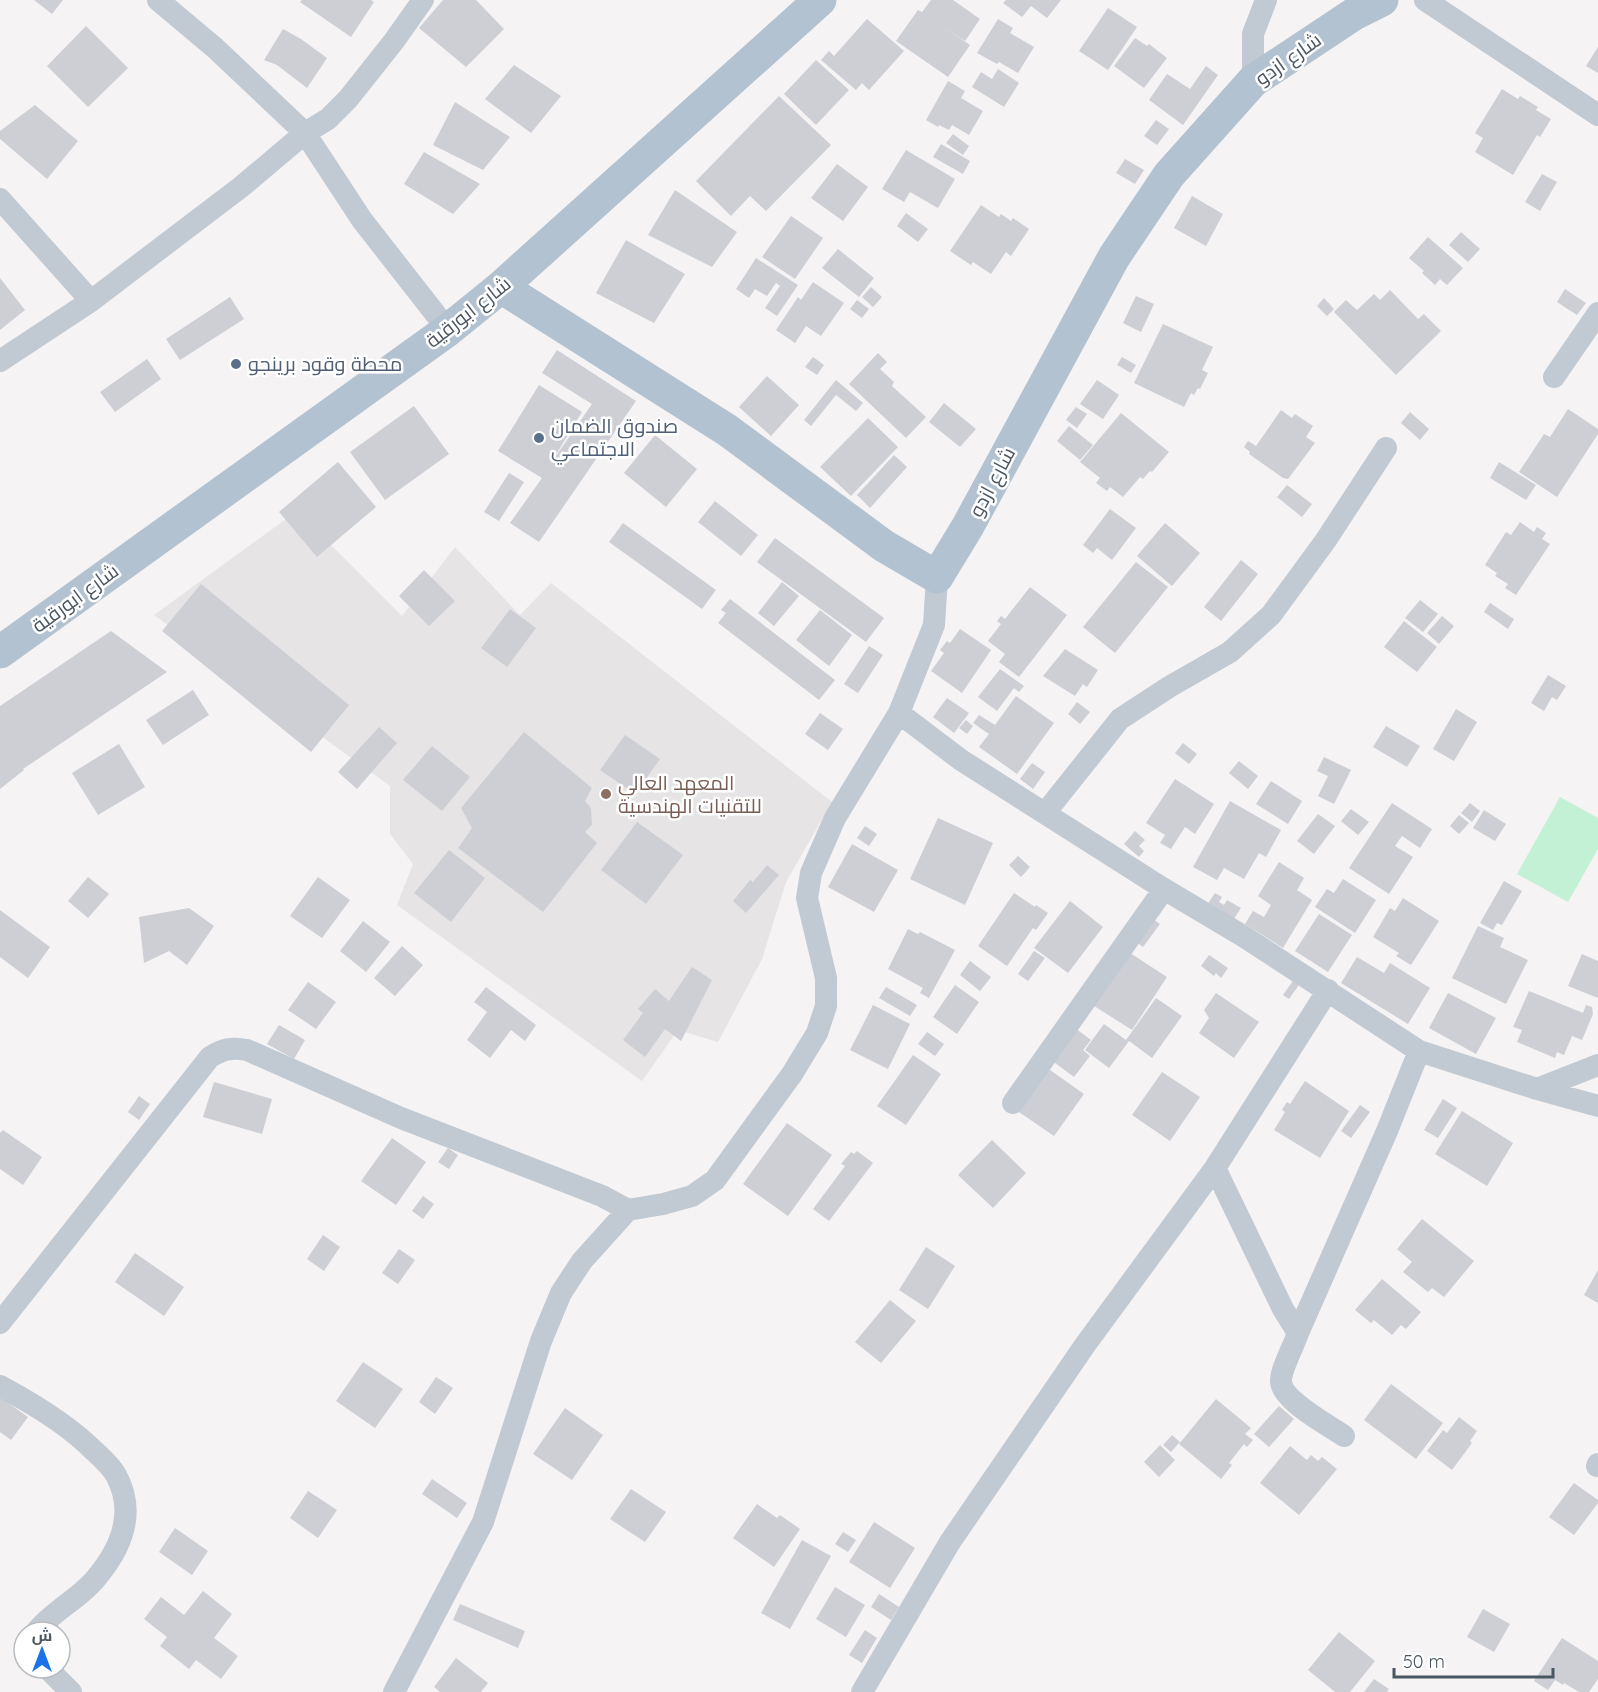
<svg xmlns="http://www.w3.org/2000/svg" width="1598" height="1692" font-family="Quicksand,Cairo,sans-serif">
<style>
.education{fill:#e6e4e5}
.green{fill:#c3f1d5}
.building{fill:#cdcfd5}
.lines{fill:none;stroke-linecap:round;stroke-linejoin:round}
.minor{stroke:#c1cad2;stroke-width:22}
.primary{stroke:#b3c2d1;stroke-width:33}
.service-dot{fill:#5c6f8a;stroke:#fff;stroke-width:2}
.education-dot{fill:#8d6e63;stroke:#fff;stroke-width:2}
.labels{text-anchor:middle;stroke-width:5;stroke-linejoin:round;paint-order:stroke}
.street-label{font-size:20px;fill:#4a5661;stroke:#fff}
.service-label{font-size:20px;fill:#4e5e75;stroke:#fff;text-anchor:start}
.education-label{font-size:20px;fill:#785e54;stroke:#fff;text-anchor:start}
</style>
<rect width="100%" height="100%" fill="#f5f3f3"/>
<path class="education" d="M297,511L402,616L455,547L520,615L551,583L832,802L786,882L762,959L718,1042L678,1030L642,1081L397,905L413,864L390,834V786L154,615Z"/>
<path class="green" d="M1560,797L1598,818V849L1568,902L1517,874Z"/>
<path class="building" d="M34,0H63L52,14Z
M302,0H371L374,2L351,37L300,2Z
M443,0H476L504,29L466,67L419,28Z
M931,0H953L980,19L965,41L945,28L970,45L948,77L896,41L918,10L922,12Z
M1006,0H1061L1047,18L1031,6L1022,17L1003,3Z
M1108,8L1137,27L1108,70L1079,51Z
M867,19L904,51L869,90L862,83L856,90L821,60L829,51L834,56Z
M998,19L1013,28L1010,33L1034,47L1018,73L999,62L997,64L977,53Z
M86,26L128,68L88,107L47,66Z
M283,29L301,39L327,58L307,88L277,65L264,60Z
M1135,38L1147,46L1149,44L1167,58L1144,88L1114,66Z
M1598,47V73L1586,66Z
M816,60L849,90L816,125L784,94Z
M514,65L561,96L531,133L485,99Z
M1206,66L1218,75L1183,125L1149,100L1167,74L1190,89Z
M998,69L1019,83L1004,107L972,87L981,72L992,79Z
M948,81L965,91L961,98L983,111L969,135L952,125L949,130L939,125L938,127L926,120Z
M1502,89L1518,99L1520,96L1538,107L1536,110L1551,119L1540,137L1537,135L1513,175L1475,152L1483,138L1475,133Z
M779,96L831,145L766,211L750,196L731,216L696,181Z
M455,102L510,137L483,170L433,145Z
M35,105L78,141L47,179L0,139V131Z
M1156,120L1169,129L1157,145L1144,136Z
M953,134L969,146L963,155L946,143Z
M941,144L970,161L963,174L933,157Z
M906,150L955,179L938,208L910,192L904,202L882,189Z
M424,152L480,184L453,214L404,184Z
M1125,159L1144,170L1135,184L1116,173Z
M837,164L868,187L843,221L811,198Z
M1542,174L1557,182L1540,211L1525,202Z
M675,190L737,232L712,267L648,235Z
M1192,196L1223,214L1206,246L1174,228Z
M981,205L999,217L1001,214L1011,221L1013,218L1029,229L1011,256L1006,252L991,274L973,262L971,265L950,251Z
M906,213L928,229L918,242L897,226Z
M791,216L823,238L795,279L762,257Z
M1461,232L1480,249L1468,262L1449,245Z
M1428,237L1463,268L1447,285L1440,279L1435,285L1422,273L1424,271L1409,258Z
M626,240L685,274L654,323L596,293Z
M838,249L874,278L859,297L822,268Z
M756,258L798,285L777,316L765,308L780,286L776,283L767,296L755,289L749,298L736,289Z
M0,278L25,310L0,330Z
M813,282L844,303L821,336L806,326L795,343L776,330L798,297L801,300Z
M871,287L882,297L873,307L862,297Z
M1565,289L1586,303L1577,315L1557,302Z
M1390,290L1418,319L1424,314L1441,331L1396,375L1334,312L1346,300L1357,310L1374,294L1380,300Z
M1136,296L1154,304L1141,332L1123,323Z
M230,297L244,319L180,360L166,339Z
M1324,298L1334,309L1327,316L1317,306Z
M857,300L869,309L862,318L850,309Z
M1163,324L1213,347L1202,370L1208,373L1200,389L1198,388L1194,395L1191,393L1184,407L1134,383Z
M557,350L636,401L539,542L510,523L542,478L498,451L539,385L582,412L549,466L592,404L542,373Z
M878,353L887,362L880,369L894,382L892,386L926,417L906,438L849,384Z
M813,357L824,365L817,375L805,367Z
M1122,357L1136,365L1131,373L1117,365Z
M147,359L161,379L115,412L100,392Z
M767,376L799,405L771,436L739,407Z
M836,380L863,403L856,411L836,395L811,426L804,420Z
M1097,380L1119,395L1103,419L1080,404Z
M944,403L976,429L960,447L929,422Z
M414,406L449,454L385,500L350,452Z
M1076,407L1087,414L1077,428L1066,420Z
M1568,409L1598,429V434L1557,497L1519,472L1544,434L1550,437Z
M1281,410L1292,418L1295,414L1313,426L1306,437L1315,443L1288,479L1283,478L1249,454L1250,452L1244,447L1248,441L1256,446Z
M1410,412L1429,429L1420,440L1401,423Z
M1121,413L1169,452L1152,472L1150,471L1143,479L1140,477L1123,497L1110,487L1107,491L1096,483L1100,478L1080,462Z
M868,418L898,447L851,496L820,467Z
M1069,426L1093,445L1080,460L1057,441Z
M655,435L697,469L666,507L624,473Z
M894,455L907,467L870,508L857,495Z
M338,462L376,507L317,557L279,512Z
M1499,462L1536,485L1526,500L1490,478Z
M509,473L524,482L499,521L484,512Z
M1287,485L1312,504L1302,517L1277,497Z
M715,501L758,535L741,556L698,522Z
M1110,509L1136,528L1112,560L1097,548L1093,553L1083,545Z
M1520,522L1534,532L1537,527L1546,533L1542,539L1550,544L1516,595L1505,588L1508,584L1495,576L1497,573L1485,565L1506,532L1511,535Z
M623,523L716,590L702,609L609,542Z
M1165,523L1200,553L1172,586L1137,556Z
M775,538L884,618L866,642L757,562Z
M1241,560L1258,574L1221,621L1204,607Z
M1136,562L1168,587L1115,653L1083,627Z
M424,570L455,601L429,626L399,596Z
M782,582L799,596L774,626L758,613Z
M201,584L349,705L311,752L162,631Z
M1030,587L1067,615L1019,677L999,662L1005,654L988,641L1001,624L997,621L1001,616L1005,619Z
M730,599L835,680L819,700L718,623L726,613L721,610Z
M1420,600L1438,614L1423,632L1405,618Z
M1490,603L1514,619L1508,629L1484,612Z
M510,609L536,628L507,667L481,648Z
M820,610L852,635L829,666L796,640Z
M1442,616L1454,626L1439,644L1427,633Z
M1404,621L1437,647L1417,672L1384,647Z
M960,629L991,650L962,693L931,671L944,653L940,650L947,641L950,643Z
M111,631L167,672L23,769L24,770L0,789V706Z
M869,646L883,655L858,693L844,684Z
M1065,649L1098,670L1087,687L1083,684L1075,696L1043,676Z
M1000,669L1024,686L1019,692L1014,688L997,711L978,697Z
M1548,675L1566,686L1557,700L1552,697L1544,711L1531,703Z
M193,690L209,715L163,745L146,720Z
M1016,696L1054,723L1017,774L979,747L989,734L973,723L979,715L995,725Z
M947,698L969,713L954,733L933,717Z
M1077,702L1090,712L1080,724L1068,714Z
M1456,709L1477,722L1454,761L1433,749Z
M820,713L843,729L828,750L805,734Z
M966,720L973,726L967,734L959,728Z
M1386,726L1420,746L1407,767L1373,747Z
M379,727L397,743L357,789L338,772Z
M524,732L592,788L585,801L591,808L592,825L585,832L597,843L543,912L458,848L472,828L461,808Z
M625,735L660,759L635,794L600,770Z
M1183,743L1197,754L1189,764L1175,753Z
M119,744L145,787L98,815L72,773Z
M432,746L470,777L442,811L403,780Z
M1324,757L1351,770L1334,804L1318,796L1328,776L1317,771Z
M1239,761L1258,776L1248,789L1229,773Z
M1032,763L1045,772L1033,789L1020,779Z
M1175,779L1214,804L1195,834L1185,827L1171,849L1160,843L1165,835L1146,823Z
M1271,781L1302,801L1288,824L1256,804Z
M1230,801L1281,830L1266,857L1259,853L1244,879L1224,868L1217,880L1193,867Z
M1392,803L1432,829L1420,848L1402,836L1395,846L1413,857L1389,894L1349,868Z
M1470,803L1480,811L1472,822L1461,813Z
M1351,809L1369,822L1358,835L1341,821Z
M1484,810L1506,824L1495,841L1473,828Z
M1318,814L1335,826L1314,854L1297,841Z
M1459,815L1469,823L1459,834L1450,826Z
M938,818L993,843L965,905L910,879Z
M637,822L683,855L646,904L601,870Z
M865,826L877,834L869,846L857,838Z
M1135,831L1145,840L1139,846L1144,851L1139,857L1124,844Z
M852,844L898,870L874,912L828,887Z
M449,850L485,878L451,922L414,893Z
M1018,856L1030,867L1021,877L1009,865Z
M1279,862L1304,878L1297,890L1312,900L1283,948L1245,924L1253,911L1264,917L1271,905L1258,896Z
M767,865L779,875L746,913L733,901L750,880L753,882Z
M88,877L109,894L88,918L68,901Z
M318,877L350,900L322,938L290,916Z
M1343,879L1376,900L1355,933L1315,907L1327,889L1334,893Z
M1504,881L1522,891L1502,925L1497,923L1493,930L1480,923Z
M1014,893L1035,907L1036,905L1048,913L1036,930L1033,928L1007,966L978,946Z
M1215,893L1222,897L1219,902L1224,905L1227,900L1241,908L1233,920L1207,905Z
M1403,898L1439,921L1411,965L1396,956L1399,953L1373,937L1390,908L1395,911Z
M1070,901L1103,927L1068,973L1034,948Z
M189,908L214,926L187,965L169,951L144,963L139,917Z
M0,910L50,947L28,978L0,957Z
M1319,914L1352,935L1328,972L1295,951Z
M1151,918L1160,924L1143,947L1135,941Z
M363,921L390,942L366,972L340,951Z
M1478,926L1504,938L1500,947L1528,960L1506,1004L1452,978Z
M908,929L918,934L920,932L955,950L929,998L920,993L923,988L888,969Z
M402,946L423,965L395,996L374,978Z
M1034,951L1045,958L1028,981L1018,974Z
M1130,953L1167,977L1132,1030L1091,1004L1100,991L1104,993Z
M1582,954L1598,961V998L1568,986Z
M1209,955L1228,968L1221,978L1216,973L1214,976L1201,966Z
M1357,957L1384,973L1390,963L1430,988L1408,1024L1341,983Z
M970,961L991,977L980,991L960,975Z
M692,967L712,980L681,1041L665,1029L645,1057L623,1040L643,1013L638,1009L655,989L669,1001Z
M1295,978L1301,982L1289,999L1283,995Z
M308,982L336,1002L316,1029L288,1010Z
M955,985L979,1002L957,1034L933,1017Z
M486,987L536,1025L525,1041L511,1030L490,1058L467,1040L487,1012L474,1002Z
M886,987L917,1005L910,1016L879,998Z
M1529,991L1583,1013L1586,1005L1592,1007L1593,1014L1582,1040L1572,1036L1564,1055L1557,1052L1555,1058L1517,1042L1522,1030L1513,1027Z
M1216,993L1259,1022L1234,1058L1199,1033L1209,1018L1204,1010Z
M1448,993L1496,1018L1476,1054L1429,1028Z
M1156,998L1182,1016L1152,1058L1129,1041L1109,1068L1085,1050L1104,1024L1126,1040Z
M873,1005L910,1024L888,1069L850,1050Z
M279,1025L305,1040L294,1059L267,1044Z
M1075,1028L1091,1040L1083,1050L1090,1056L1074,1077L1051,1060Z
M927,1032L944,1044L935,1056L918,1044Z
M913,1055L941,1074L906,1125L877,1106Z
M1043,1065L1084,1094L1054,1136L1013,1108Z
M1162,1072L1200,1097L1170,1141L1132,1115Z
M1305,1081L1349,1111L1320,1158L1274,1130L1285,1112L1282,1110L1287,1102L1290,1104Z
M214,1082L272,1099L262,1134L203,1117Z
M139,1096L150,1104L139,1120L128,1112Z
M1443,1099L1457,1108L1438,1138L1424,1130Z
M1360,1105L1370,1112L1351,1138L1341,1131Z
M1462,1111L1513,1143L1487,1186L1435,1154Z
M787,1123L832,1155L788,1216L743,1184Z
M3,1130L42,1157L23,1185L0,1169V1133Z
M392,1138L426,1162L396,1205L361,1181Z
M992,1140L1026,1173L993,1208L958,1175Z
M448,1148L458,1155L449,1169L438,1162Z
M857,1151L873,1163L829,1221L813,1209L845,1166L841,1164L851,1152L854,1154Z
M423,1196L434,1204L423,1219L412,1211Z
M1422,1219L1474,1261L1444,1297L1432,1288L1428,1292L1403,1272L1412,1262L1397,1249Z
M323,1235L340,1247L324,1271L307,1259Z
M926,1247L955,1266L928,1309L899,1290Z
M399,1249L415,1260L398,1284L382,1273Z
M135,1253L184,1287L164,1316L115,1282Z
M1598,1270V1303L1584,1295Z
M1382,1279L1421,1312L1406,1329L1401,1325L1392,1335L1374,1320L1371,1323L1355,1310Z
M890,1300L916,1321L881,1363L855,1342Z
M363,1362L403,1389L375,1428L336,1401Z
M436,1377L453,1388L435,1414L419,1402Z
M1391,1384L1443,1423L1416,1459L1364,1420Z
M0,1397L28,1417L11,1440L0,1432Z
M1216,1399L1251,1428L1245,1434L1253,1440L1247,1447L1244,1444L1229,1463L1232,1465L1221,1479L1179,1444Z
M1279,1406L1294,1419L1269,1447L1254,1434Z
M565,1408L603,1435L572,1480L533,1454Z
M1459,1417L1477,1431L1470,1441L1472,1443L1452,1470L1427,1451L1443,1430L1447,1433Z
M1172,1435L1180,1442L1171,1452L1163,1445Z
M1160,1445L1175,1460L1159,1477L1144,1462Z
M1290,1446L1307,1460L1311,1455L1318,1461L1322,1457L1337,1469L1299,1515L1260,1483Z
M432,1479L467,1503L457,1518L422,1494Z
M1574,1483L1598,1500V1503L1574,1535L1549,1517Z
M631,1489L666,1512L645,1542L610,1519Z
M308,1491L337,1510L318,1538L290,1518Z
M757,1504L777,1518L780,1515L800,1529L774,1567L733,1538Z
M874,1522L915,1548L890,1588L849,1562Z
M175,1528L208,1551L192,1575L159,1552Z
M843,1532L856,1540L848,1552L835,1544Z
M802,1540L831,1556L790,1629L761,1613Z
M835,1587L865,1605L846,1637L816,1619Z
M203,1591L232,1614L214,1638L238,1656L221,1679L196,1660L189,1669L160,1646L167,1637L144,1619L161,1597L184,1615Z
M879,1594L899,1607L891,1620L871,1607Z
M460,1604L525,1631L518,1648L453,1620Z
M1483,1609L1510,1624L1494,1652L1467,1637Z
M865,1630L877,1638L862,1663L849,1655Z
M1339,1632L1375,1661L1350,1692H1335L1308,1670Z
M1562,1638L1598,1661V1679L1589,1692H1579L1564,1683L1563,1685L1555,1680L1548,1690L1534,1681Z
M456,1658L488,1683L481,1692H440L434,1687Z
M1374,1679L1389,1689L1387,1692H1364Z"/>
<g class="lines">
<path class="minor" d="M158,0L215,48L305,133L362,220L448,330
M1425,0L1598,115
M1253,81V34L1266,0
M0,199L91,301
M0,361L91,301L241,187L305,133L328,119L348,99L394,41L423,0
M1554,377L1598,313
M899,713L961,760L1164,889L1243,936L1419,1051L1537,1089L1598,1106
M1045,813L1120,719L1169,687L1230,652L1271,615L1326,540L1386,448
M1537,1089L1598,1065
M1013,1103L1164,889
M1215,1168L1283,1309L1298,1333C1294,1346 1280,1370 1281,1382C1283,1401 1328,1425 1344,1436
M0,1323L210,1057C223,1049 232,1047 247,1050L401,1118L602,1196L628,1210
M1298,1333L1387,1131L1419,1051
M0,1386C31,1403 62,1421 88,1445C97,1454 110,1464 116,1475C136,1512 122,1547 97,1577C80,1599 53,1610 36,1632
M1597,1466L1598,1464
M47,1668L71,1692
M394,1692L483,1522L541,1341L561,1293L582,1261L628,1210L663,1204L692,1196L715,1180L792,1074L817,1033L826,1006V978L807,898L811,873L835,818L899,713L934,625L937,577
M862,1692L950,1542L1085,1345L1215,1168L1328,990"/>
<path class="primary" d="M501,287L727,430L884,546L937,577L968,526L1114,257L1169,175L1253,81L1354,14L1382,0
M0,652L448,330L501,287L820,0"/>
</g>
<g class="service-dot">
<circle cx="236" cy="364" r="6"/>
<circle cx="539" cy="438" r="6"/>
</g>
<circle class="education-dot" cx="606" cy="794" r="6"/>
<g class="labels">
<g class="street-label">
<text transform="translate(1288 59) rotate(-35)" y="7">شارع ازدو</text>
<text transform="translate(468 312) rotate(-38)" y="7">شارع ابورقية</text>
<text transform="translate(992 482) rotate(-62)" y="7">شارع ازدو</text>
<text transform="translate(75 598) rotate(-36)" y="7">شارع ابورقية</text>
</g>
<g class="service-label">
<text x="248" y="371">محطة وقود برينجو</text>
<text x="551" y="433">صندوق الضمان<tspan x="551" dy="23">الاجتماعي</tspan></text>
</g>
<g class="education-label">
<text x="618" y="790">المعهد العالي<tspan x="618" dy="23">للتقنيات الهندسية</tspan></text>
</g>
</g>
<g transform="translate(42 1650)"><circle r="28" fill="#ffffff" stroke="#b7bbc0" stroke-width="1.5"/>
<path d="M0-4.5L10 22L0 15L-10 22Z" fill="#1a73e8"/>
<text y="-9" font-size="16" font-weight="bold" text-anchor="middle" fill="#4a5661">ش</text>
</g>
<path d="M1394 1668v9h159v-9" fill="none" stroke="#4a5661" stroke-width="3"/>
<text x="1403" y="1668" font-size="18" fill="#4a5661" stroke="#ffffff" stroke-width="4.5" paint-order="stroke">50 m</text>
</svg>
